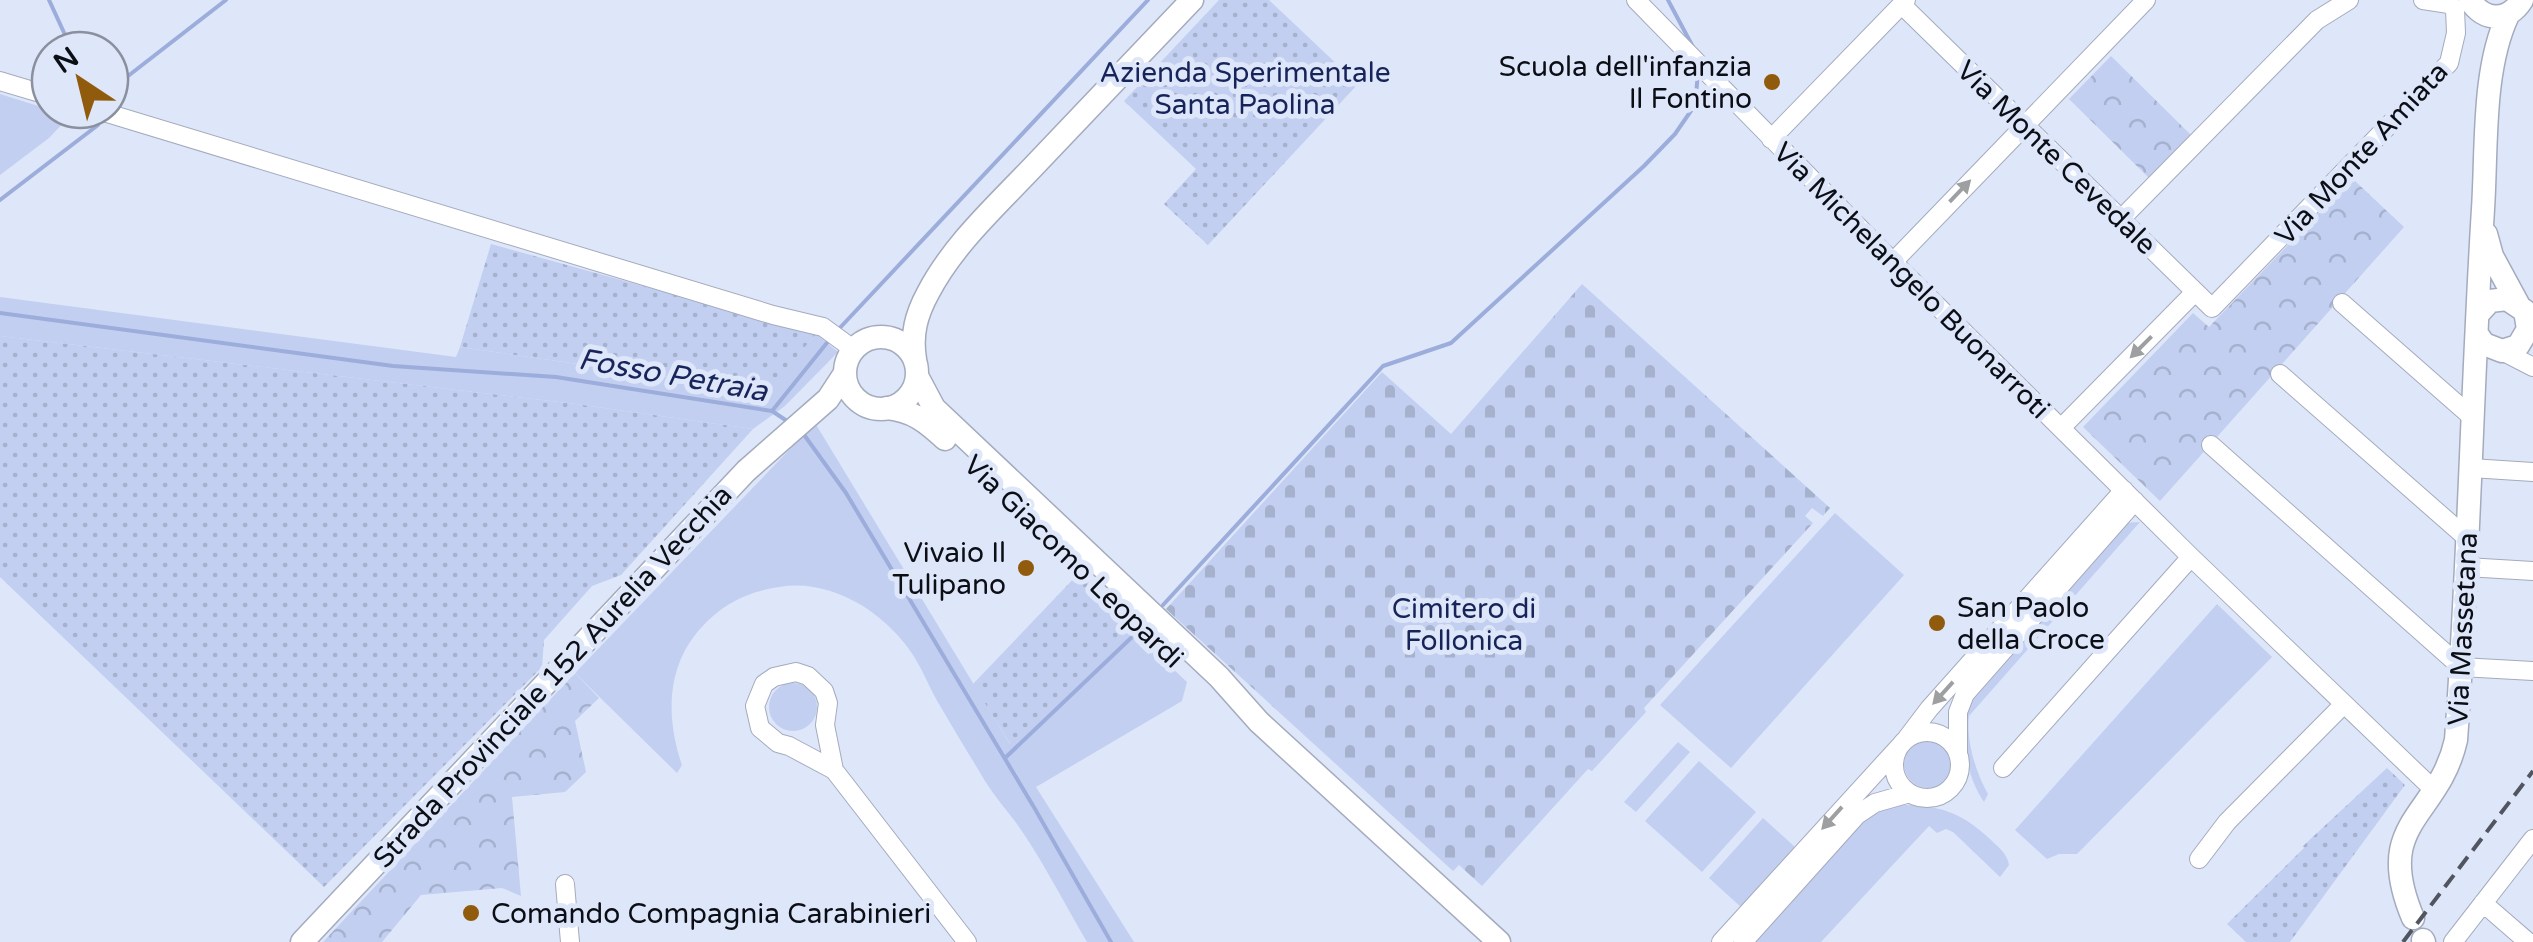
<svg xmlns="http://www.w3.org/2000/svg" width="2533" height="942" font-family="'Varela Round',sans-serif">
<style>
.grass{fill:#c2cff1}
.cemetery{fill:url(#cemetery-stones)}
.park{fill:url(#park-crowns)}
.garden{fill:url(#garden-dots)}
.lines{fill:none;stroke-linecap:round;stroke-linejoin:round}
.stream{stroke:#9caddb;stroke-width:4}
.minor-casing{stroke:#a4abbd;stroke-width:20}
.major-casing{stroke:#a4abbd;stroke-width:25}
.minor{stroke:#fff;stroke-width:18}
.major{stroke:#fff;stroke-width:22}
.rail{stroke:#515560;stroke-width:4;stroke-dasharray:15 8;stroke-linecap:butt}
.oneway{fill:#9e9fa1}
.poi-dot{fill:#905b0d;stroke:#dee6f9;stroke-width:4}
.labels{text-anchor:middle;stroke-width:10;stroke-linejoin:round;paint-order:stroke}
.poi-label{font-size:28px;fill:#0c0e15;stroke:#dee6f9;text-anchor:end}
.park-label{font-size:28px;fill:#17245a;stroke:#dee6f9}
.street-label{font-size:28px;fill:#0c0e15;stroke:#dee6f9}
.water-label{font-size:30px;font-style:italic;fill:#18255b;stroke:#dee6f9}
</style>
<defs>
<pattern id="cemetery-stones" width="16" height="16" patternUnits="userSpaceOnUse" patternTransform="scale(2.5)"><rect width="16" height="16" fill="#c2cff1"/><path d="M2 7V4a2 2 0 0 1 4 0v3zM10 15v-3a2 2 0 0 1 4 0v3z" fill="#a6b1ce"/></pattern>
<pattern id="park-crowns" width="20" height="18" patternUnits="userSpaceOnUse" patternTransform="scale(2.5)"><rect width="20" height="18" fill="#c2cff1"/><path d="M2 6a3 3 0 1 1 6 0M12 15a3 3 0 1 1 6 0" fill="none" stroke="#a6b1ce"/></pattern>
<pattern id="garden-dots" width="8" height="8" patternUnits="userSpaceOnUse" patternTransform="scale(2.5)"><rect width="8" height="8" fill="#c2cff1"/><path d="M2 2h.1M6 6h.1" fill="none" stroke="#a6b1ce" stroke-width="1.8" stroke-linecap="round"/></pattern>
</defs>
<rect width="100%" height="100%" fill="#dee6f9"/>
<path class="grass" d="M0,94L70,116L49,138L0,175Z
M0,297L456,357L460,347L766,391L816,334L838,352L785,406L753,429L576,404L0,336Z
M815,423L1010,744L1129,630L1139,636L1135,641L1148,654L1154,651L1187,682L1182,701L1036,787L1134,942H1087C1064,903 1043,861 1017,824C1006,809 995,797 985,781C971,757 956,734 942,709C931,692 924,672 913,655C885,612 831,578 779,587C747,592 722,604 700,629C666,667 666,719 682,765L677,773L575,673Z
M1835,513L1904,575L1731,768L1660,705Z
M2140,522L1969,716C1966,741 1976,773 1988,794L1984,802C1965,774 1963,741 1964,708L2124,523Z
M2217,604L2272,657L2077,854H2059L2047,859L2015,830Z
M769 707a24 24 0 1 1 48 0a24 24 0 1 1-48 0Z
M1904 764a24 24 0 1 1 48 0a24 24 0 1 1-48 0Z
M1678,742L1690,752L1636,812L1624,802Z
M1699,761L1756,812L1702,872L1645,821Z
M1897,805C1939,805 1960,811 1991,840C1999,848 2007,853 2009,865L2000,877L1953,832L1946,829L1937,833L1929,826L1821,942H1752L1860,820L1875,811Z
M1763,818L1795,847L1741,907L1709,878Z"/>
<path class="cemetery" d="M1582,284L1830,508L1823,516L1812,508L1805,516L1813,523L1644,708L1646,712L1592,771L1588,769L1482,886L1459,865L1453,871L1166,609L1382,372L1451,434Z"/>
<path class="park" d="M2111,56L2191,135L2149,178L2069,99Z
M2355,181L2404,227L2160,501L2083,427L2193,313L2209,327L2342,189Z
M575,673L599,698L575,721L586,772L565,792L512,797L521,896L502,888L421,895L382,942H323Z"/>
<path class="garden" d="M1219,0H1269L1358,84L1208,245L1164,204L1196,169L1124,101Z
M491,244L816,334L767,391L460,347Z
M0,336L576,404L753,429L621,575L592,586L544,640L542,667L324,887L0,577Z
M1079,573L1089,582L1085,589L1090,593L1096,589L1106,598L1101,605L1105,609L1112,604L1127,619L1122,624L1129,630L1011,745L973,684Z
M2387,768L2405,785L2290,942H2246L2227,924L2304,848L2303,846Z"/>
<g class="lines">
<path class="stream" d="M49,0L72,50
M1668,0L1693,47
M110,90L226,0
M0,200L98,125V115
M0,313L393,366L556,377L772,411L790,423
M836,332L1148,0
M772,411L830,339
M802,432L846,493L1035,809L1111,942
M1163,605L1383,366L1451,343L1644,166L1675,134L1695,105L1698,73
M1005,758L1131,638"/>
<defs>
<path id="minor" d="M1636,0L1893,262L2191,557L2433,789
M1902,5L2212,308L2449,63L2456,33L2455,9L2449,4L2423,0
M0,81L50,96
M97,110L773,315L823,327L853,349
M1771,139L1906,0
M2120,220L2317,20L2349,0
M1893,262L2146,0
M2342,303L2473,418
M2502,351L2533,367
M2280,374L2468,539
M2061,428L2195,292
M2211,445L2461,667L2533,671
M2471,468L2533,472
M2466,567L2533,571
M1894 765a33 33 0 1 1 66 0a33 33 0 1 1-66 0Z
M1907,738L1929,709L2124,490
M1958,753V712L1965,694L2135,501
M2003,768L2191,557
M834,770L825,725L828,703L824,691L808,676L796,672L774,677L764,684L755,706L760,728L778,743L789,746L834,770L967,942
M2199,859L2227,822L2344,704
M565,884L570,942
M2483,903L2528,942
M1721,942L1899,747
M1743,942L1857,815L1875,803L1910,793
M2453,942L2533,839"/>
<path id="major" d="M2470,0C2484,22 2508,22 2522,0
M2486,234L2492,256L2518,304
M2477,334L2484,344L2502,351L2518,346L2528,329L2525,311L2507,299L2490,301L2478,314
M845 373a36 36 0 1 1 72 0a36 36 0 1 1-72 0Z
M915,359C911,335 916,315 928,293C953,245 995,207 1032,168C1086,112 1139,56 1192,0
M917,376L934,408L1219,677L1259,722L1499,942
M886,408C912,410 927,422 945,439
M2413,918C2372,821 2438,819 2456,740C2469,563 2472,386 2483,209C2487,148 2482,70 2508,15
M2423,940L2424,942
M302,942L746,471L828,399L845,373"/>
</defs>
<use href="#minor" class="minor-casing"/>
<use href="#major" class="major-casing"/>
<use href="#minor" class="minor"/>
<use href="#major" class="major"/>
<path class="rail" d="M2403,942L2533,771"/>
</g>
<defs><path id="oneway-solid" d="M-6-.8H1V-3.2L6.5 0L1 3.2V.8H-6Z" transform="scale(2.5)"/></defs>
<g class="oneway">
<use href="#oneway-solid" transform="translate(1960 191) rotate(-46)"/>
<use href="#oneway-solid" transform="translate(2141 347) rotate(135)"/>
<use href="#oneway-solid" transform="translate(1943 693) rotate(132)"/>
<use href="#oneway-solid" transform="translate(1832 818) rotate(132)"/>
</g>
<g class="poi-dot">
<circle cx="1772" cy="82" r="10"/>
<circle cx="1026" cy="568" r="10"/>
<circle cx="1937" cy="623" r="10"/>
<circle cx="471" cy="913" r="10"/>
</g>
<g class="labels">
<g class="poi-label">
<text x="1752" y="76">Scuola dell'infanzia<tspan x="1752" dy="32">Il Fontino</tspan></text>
<text x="1006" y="562">Vivaio Il<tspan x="1006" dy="32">Tulipano</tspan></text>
<text x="1957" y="617" text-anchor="start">San Paolo<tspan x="1957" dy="32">della Croce</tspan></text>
<text x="491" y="923" text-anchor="start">Comando Compagnia Carabinieri</text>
</g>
<g class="park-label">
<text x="1245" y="82">Azienda Sperimentale<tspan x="1245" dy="32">Santa Paolina</tspan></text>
<text x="1464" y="618">Cimitero di<tspan x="1464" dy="32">Follonica</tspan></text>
</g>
<g class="street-label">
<text transform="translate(2361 153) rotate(-47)" y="10">Via Monte Amiata</text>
<text transform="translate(2057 157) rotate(44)" y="10">Via Monte Cevedale</text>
<text transform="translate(1912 280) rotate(45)" y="10">Via Michelangelo Buonarroti</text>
<text transform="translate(1074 561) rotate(44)" y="10">Via Giacomo Leopardi</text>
<text transform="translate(2462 629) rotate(-87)" y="10">Via Massetana</text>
<text transform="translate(552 676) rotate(-47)" y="10">Strada Provinciale 152 Aurelia Vecchia</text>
</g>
<g class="water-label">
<text transform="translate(673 375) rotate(10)" y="10">Fosso Petraia</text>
</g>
</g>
<g transform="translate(80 80) rotate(325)"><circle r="48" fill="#dee6f9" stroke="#8a909e" stroke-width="2.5"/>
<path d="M0-8L18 38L0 25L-18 38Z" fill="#905b0d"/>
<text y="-15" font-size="28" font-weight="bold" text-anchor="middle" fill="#0c0e15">N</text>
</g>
</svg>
